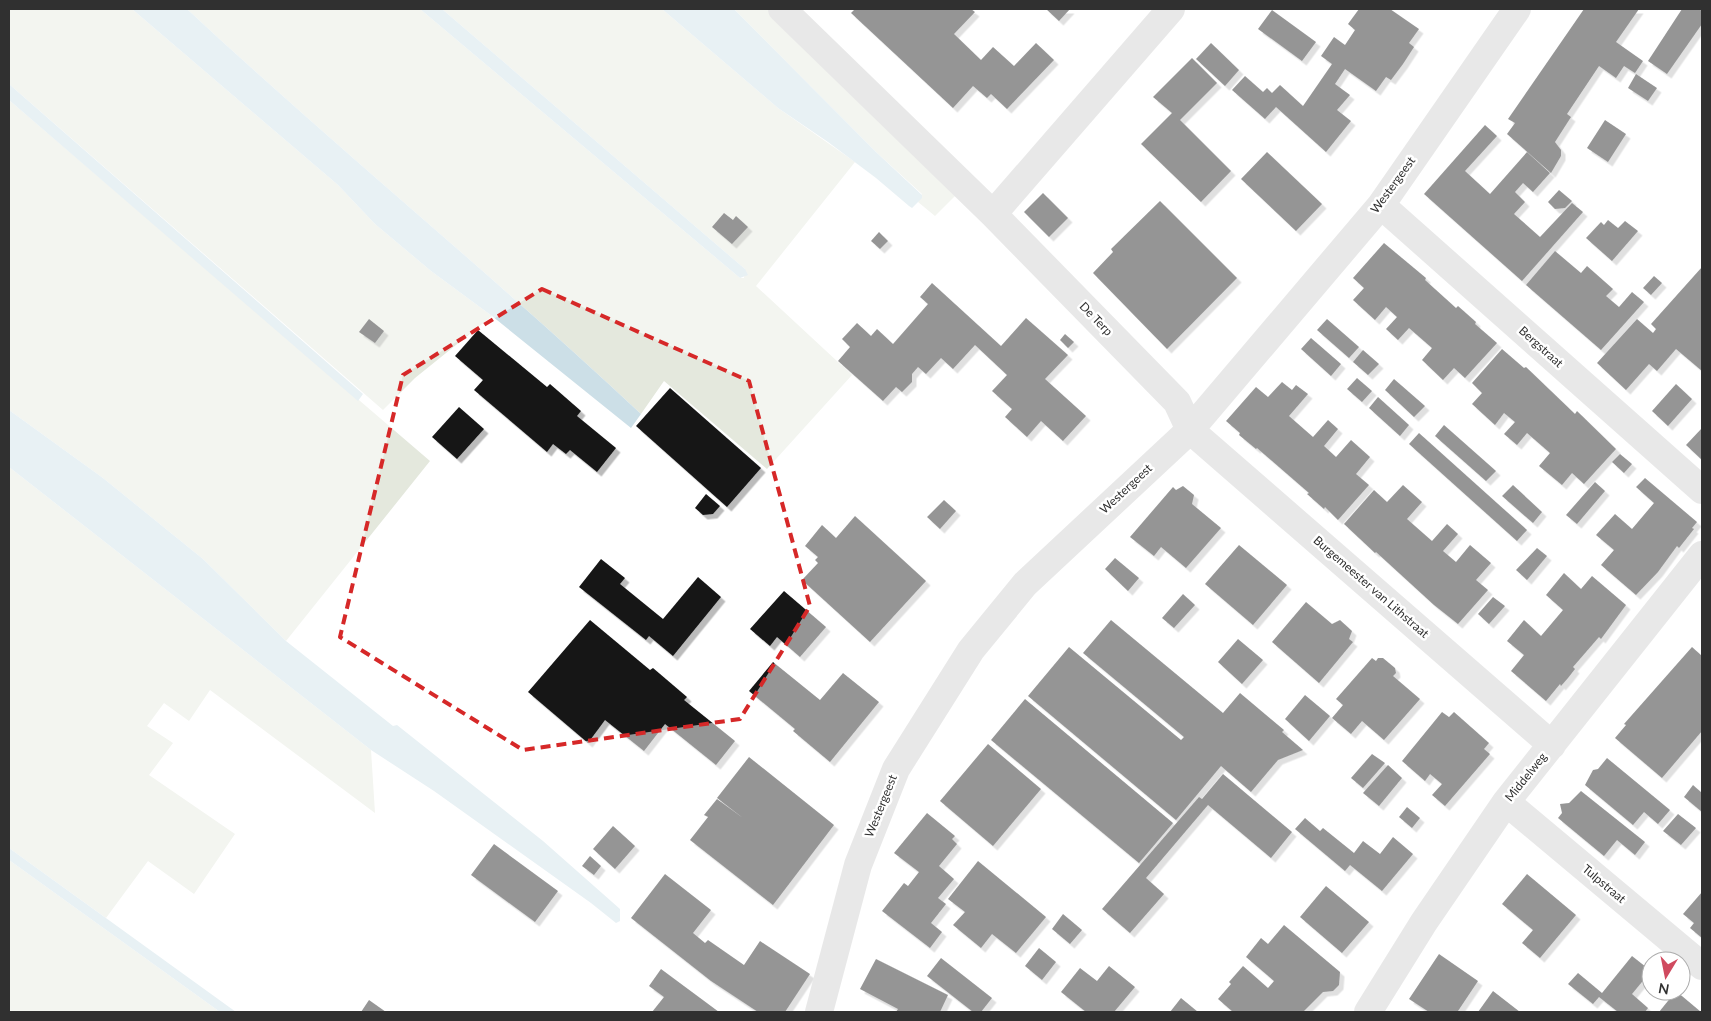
<svg xmlns="http://www.w3.org/2000/svg" width="1711" height="1021" font-family="Lato,sans-serif">
<style>
.green{fill:#e4e8dd}
.water{fill:#ccdfe7}
.building{fill:#171717;filter:url(#shadow)}
.lines{fill:none;stroke-linecap:round;stroke-linejoin:round}
.minor{stroke:#cdcdcd;stroke-width:28}
.marked{fill:none;stroke:#d62828;stroke-width:4;stroke-dasharray:10 6;stroke-linejoin:round}
.labels{text-anchor:middle;stroke-width:5;stroke-linejoin:round;paint-order:stroke}
.street-label{font-size:12px;fill:#303030;stroke:#fff}
</style>
<defs>
<filter id="shadow"><feDropShadow dx="4.5" dy="4.5" stdDeviation="0" flood-color="#0004"/></filter>
</defs>
<rect width="100%" height="100%" fill="#fff"/>
<path class="green" d="M9,9H132L338,185L375,224L431,271L492,316L415,378L383,410L9,84Z
M187,9H420L740,278H744L745,269L442,9H662L778,108L855,162L756,286L852,375L767,469L664,381L641,414C493,275 335,147 187,9Z
M734,9H768L866,100L958,193L935,216L918,202L922,194L876,152Z
M9,100L430,461L286,641L203,559L103,478L9,410Z
M9,467L371,750L375,813L210,690L189,721L164,703L147,726L173,743L149,775L235,834L194,894L148,861L106,918L9,848Z
M9,860L220,1012H9Z"/>
<path class="water" d="M132,9H187C335,147 493,275 641,414L631,428L492,316L431,271L375,224L338,185Z
M420,9H442L745,269L748,275L740,278Z
M662,9H734L876,152L922,195V198L912,208L909,206L876,178L828,142L778,108Z
M9,84L363,394L358,401L9,100Z
M9,410L103,478L203,559L286,641L393,726L397,725L543,841L620,909V921L616,923L591,903L434,791L371,750L9,467Z
M9,848L236,1012H220L9,860Z"/>
<path class="building" d="M855,9H971L975,12L954,34L981,60L993,47L1014,66L1036,43L1054,60L1007,109L991,94L987,98L973,86L953,108L851,13Z
M1046,9H1070L1059,21Z
M1359,9H1390L1419,29L1409,43L1414,47L1403,64L1391,80L1386,77L1376,91L1345,69L1335,84L1350,95L1337,110L1351,121L1326,152L1276,107L1265,119L1232,90L1245,76L1263,92L1267,88L1272,93L1280,85L1303,106L1332,64L1321,56L1334,37L1345,45L1355,30L1348,24Z
M1584,9H1639L1616,42L1643,61L1635,73L1624,66L1616,78L1599,66L1567,114L1571,117L1555,142L1561,150V156L1551,173L1507,134L1515,123L1508,119Z
M1682,9H1699L1702,11V24L1667,74L1648,61Z
M1272,10L1316,42L1302,61L1258,29Z
M1211,43L1239,70L1225,86L1196,59Z
M1192,58L1217,83L1180,120L1231,171L1201,202L1141,144L1172,113L1153,97Z
M1636,74L1657,88L1648,101L1628,88Z
M1605,120L1626,134L1608,162L1587,148Z
M1485,125L1497,136L1465,171L1490,194L1527,152L1550,173L1533,192L1523,183L1515,192L1525,202L1514,214L1540,237L1572,203L1583,212L1522,281L1424,194Z
M1267,152L1322,204L1296,231L1241,179Z
M1559,190L1572,201L1565,208L1555,209L1548,202Z
M1043,193L1068,218L1049,237L1024,212Z
M1160,201L1237,278L1167,349L1093,273L1113,252L1111,249Z
M724,213L733,220L736,216L748,227L732,244L712,227Z
M1608,220L1618,228L1625,221L1638,231L1612,261L1586,238L1601,222L1604,225Z
M879,232L888,241L880,249L871,241Z
M1384,243L1426,278L1425,280L1456,308L1458,306L1476,322L1475,324L1497,343L1465,378L1454,368L1443,380L1422,360L1432,348L1409,328L1398,340L1386,329L1397,317L1386,307L1375,320L1353,300L1364,288L1353,278Z
M1555,251L1581,273L1587,266L1613,289L1606,296L1619,307L1632,292L1644,302L1601,350L1526,285Z
M1702,267V371L1676,349L1657,371L1649,364L1626,390L1597,363L1637,319L1653,333L1656,329L1651,324Z
M1654,276L1662,283L1651,295L1643,288Z
M932,283L1001,346L1026,318L1068,355L1045,379L1086,416L1063,441L1041,421L1027,437L1005,417L1012,409L992,391L1007,375L975,345L953,369L941,358L926,374L918,367L912,374V382L902,392L896,387L883,401L838,361L850,347L842,339L857,323L871,336L877,329L893,344L928,304L920,297Z
M369,319L384,331L375,343L359,332Z
M1327,319L1359,347L1349,358L1317,330Z
M478,330L547,387L550,384L581,411L577,416L616,448L597,472L570,450L566,454L553,444L547,452L474,390L483,380L455,356Z
M1065,334L1074,342L1068,348L1060,340Z
M1311,338L1341,364L1331,376L1301,349Z
M1502,349L1524,368L1526,367L1575,414L1577,411L1616,449L1584,484L1572,473L1562,485L1539,466L1550,453L1527,433L1517,445L1504,434L1515,422L1504,413L1495,425L1472,404L1482,393L1472,383Z
M1363,350L1379,364L1368,375L1353,362Z
M1357,378L1372,391L1362,402L1347,389Z
M1394,379L1425,406L1414,417L1385,390Z
M1282,382L1292,390L1296,385L1308,394L1289,416L1313,437L1328,420L1338,429L1324,446L1336,457L1351,440L1370,457L1356,474L1369,485L1338,520L1325,507L1324,509L1307,494L1309,493L1257,448L1256,449L1239,435L1240,433L1226,421L1256,387L1268,397Z
M1676,384L1692,399L1668,426L1652,411Z
M670,388L761,468L727,507L636,426Z
M1378,397L1409,425L1400,436L1369,408Z
M459,407L484,429L457,459L432,437Z
M1444,425L1496,471L1486,481L1435,436Z
M1702,428V460L1686,445Z
M1419,433L1527,530L1517,541L1409,444Z
M1620,454L1632,464L1624,473L1612,462Z
M1645,478L1697,522L1692,528L1694,529L1679,548L1677,546L1658,572L1636,595L1601,565L1614,550L1596,535L1615,514L1632,529L1654,503L1636,487Z
M1595,482L1605,491L1577,524L1566,515Z
M1403,485L1422,502L1407,519L1432,541L1447,524L1458,534L1443,551L1456,562L1470,545L1491,563L1476,580L1488,590L1458,624L1434,605L1376,552L1375,553L1344,524L1374,490L1387,502Z
M1513,485L1542,512L1533,523L1502,496Z
M1183,486L1194,495L1192,504L1221,528L1186,568L1161,547L1154,556L1130,537L1173,487L1176,490Z
M706,494L720,506L713,514L703,515L695,508Z
M944,500L956,511L940,529L927,517Z
M855,516L926,581L870,642L802,580L818,563L815,560L818,557L805,546L822,525L836,538Z
M1239,545L1287,585L1253,625L1205,584Z
M1537,548L1547,556L1527,580L1516,570Z
M1115,558L1139,578L1128,591L1105,569Z
M601,559L625,578L620,584L663,619L698,577L721,597L673,656L649,636L646,640L579,587Z
M1564,573L1581,589L1592,576L1626,605L1601,639L1599,637L1573,667L1575,669L1568,678L1561,686L1560,684L1546,701L1511,671L1524,655L1507,641L1524,620L1541,636L1563,610L1546,595Z
M784,591L826,627L800,657L777,637L770,646L750,629Z
M1183,594L1195,605L1174,628L1162,618Z
M1493,597L1505,606L1489,624L1478,614Z
M1306,602L1332,624L1340,620L1352,631L1349,639L1353,642L1319,683L1272,642Z
M590,620L650,670L653,668L687,697L684,700L735,741L716,765L665,724L644,751L605,720L588,743L528,692Z
M1111,620L1223,713L1240,693L1284,730L1282,732L1303,750L1278,760L1251,792L1221,766L1176,820L1028,696L1069,647L1181,740L1184,737L1083,653Z
M1238,639L1263,660L1242,684L1218,662Z
M1692,647L1702,656V731L1662,778L1615,738L1626,725L1624,724Z
M1372,658L1376,661L1378,658H1383L1395,668L1396,673L1393,676L1420,699L1384,740L1362,721L1351,734L1332,718L1343,705L1336,699Z
M773,662L820,700L843,673L879,702L830,762L793,731L795,729L749,691Z
M1305,695L1330,716L1309,741L1285,719Z
M1025,699L1173,823L1139,863L991,740Z
M1442,712L1449,717L1454,712L1489,743L1484,749L1490,754L1445,806L1432,795L1442,784L1430,774L1425,781L1402,761Z
M988,744L1041,789L993,846L940,801Z
M1372,754L1385,763L1363,788L1351,778Z
M749,757L834,825L773,905L690,840L708,817L704,815L717,799L743,818L717,798Z
M1607,758L1670,810L1658,824L1644,812L1633,825L1585,785L1593,770L1598,769Z
M1388,765L1402,778L1379,806L1363,793Z
M1223,774L1292,832L1271,858L1208,805L1146,878L1164,894L1130,933L1102,909L1199,797L1202,799Z
M1693,785L1702,793V812L1684,797Z
M1581,791L1645,842L1635,855L1617,840L1604,856L1558,818L1562,813L1560,804L1569,803Z
M1407,807L1420,818L1412,828L1399,817Z
M927,813L955,836L952,839L957,844L939,866L954,879L938,898L946,904L931,923L942,932L930,948L882,911L904,883L908,886L919,872L894,853Z
M1678,814L1696,828L1681,845L1663,831Z
M1305,818L1320,831L1323,828L1354,853L1363,841L1380,854L1393,837L1413,854L1382,891L1350,865L1345,871L1295,829Z
M613,826L635,846L615,869L593,849Z
M494,844L558,891L535,922L471,875Z
M590,856L601,866L594,875L582,866Z
M978,861L1046,917L1016,953L992,934L981,948L953,925L965,912L948,899Z
M665,874L711,910L693,933L705,943L708,940L744,965L760,941L810,974L785,1012H758L711,981L631,918Z
M1527,874L1576,915L1540,958L1522,943L1533,930L1502,904Z
M1326,886L1369,922L1342,953L1300,917Z
M1702,892V938L1690,928L1694,923L1683,914Z
M1063,914L1082,930L1070,944L1052,929Z
M1284,925L1340,972L1339,985L1333,991L1323,992L1303,1012H1233L1218,999L1231,984L1229,982L1243,966L1268,988L1274,981L1246,957L1261,938L1268,944Z
M1039,948L1056,962L1042,980L1025,966Z
M1439,954L1478,981L1458,1011L1459,1012H1429L1409,999Z
M1632,956L1651,971L1632,994L1648,1008L1645,1012H1618L1599,997L1593,1004L1568,984L1578,973L1602,993Z
M941,958L992,998L981,1012H973L927,976Z
M876,959L948,995L940,1012H896L898,1009L860,989Z
M1109,966L1135,987L1114,1012H1086L1061,992L1080,968L1097,981Z
M661,969L719,1012H652L664,997L649,986Z
M1493,991L1520,1012H1478Z
M1676,991L1701,1012H1659Z
M1181,998L1198,1012H1170Z
M369,1000L386,1012H361Z"/>
<g class="lines">
<path class="minor" d="M782,9L993,214L1177,402L1190,430L1552,745
M1381,205L1702,490
M993,214L1171,9
M1506,802L1702,966
M819,1012L858,865L896,769L971,650L1025,584L1190,430L1381,205L1517,9
M1368,1012L1424,922L1506,802L1702,555"/>
</g>
<path d="M0 0H1711V1021H0ZM542,289L749,381L810,606L740,719L523,750L340,637L403,375Z" fill="#fff" fill-opacity=".55" fill-rule="evenodd"/>
<path class="marked" d="M542,289L749,381L810,606L740,719L523,750L340,637L403,375Z"/>
<g class="labels">
<g class="street-label">
<text transform="translate(1393 185) rotate(-54)" y="4">Westergeest</text>
<text transform="translate(1096 319) rotate(46)" y="4">De Terp</text>
<text transform="translate(1541 347) rotate(42)" y="4">Bergstraat</text>
<text transform="translate(1126 489) rotate(-43)" y="4">Westergeest</text>
<text transform="translate(1371 587) rotate(41)" y="4">Burgemeester van Lithstraat</text>
<text transform="translate(1526 777) rotate(-51)" y="4">Middelweg</text>
<text transform="translate(881 806) rotate(-68)" y="4">Westergeest</text>
<text transform="translate(1604 884) rotate(40)" y="4">Tulpstraat</text>
</g>
</g>
<rect width="1711" height="1021" fill="none" stroke="#303030" stroke-width="20"/>
<g transform="translate(1666 976) rotate(190)"><circle r="24" fill="#ffffff" stroke="#acacac"/>
<path d="M0-4L9 19L0 12L-9 19Z" fill="#d04a5f"/>
<text y="-8" font-size="14" font-weight="bold" text-anchor="middle" fill="#303030">N</text>
</g>
</svg>
